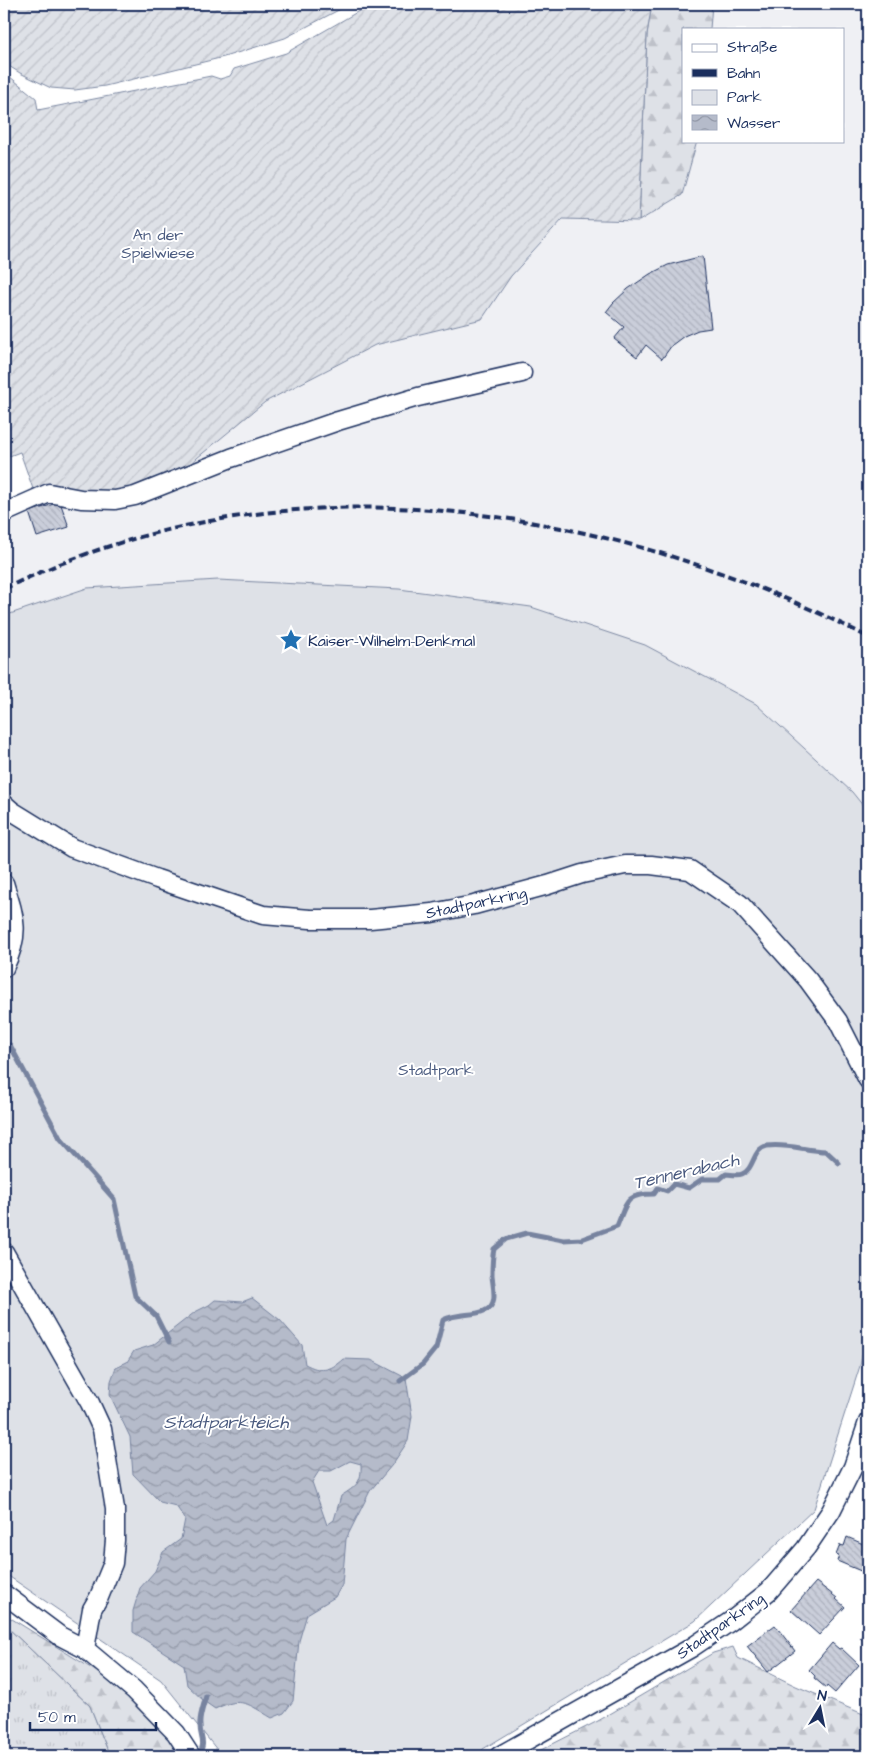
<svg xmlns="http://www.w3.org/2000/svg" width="872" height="1760" font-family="'Architects Daughter',sans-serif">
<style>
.built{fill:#eff0f4}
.grass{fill:url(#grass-tufts);stroke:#7c88a2}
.forest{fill:url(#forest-firs);stroke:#7c88a2}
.park{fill:#dee1e7;stroke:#7c88a2}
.garden{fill:url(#garden-furrows);stroke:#7c88a2}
.water{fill:url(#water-waves);stroke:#77839f;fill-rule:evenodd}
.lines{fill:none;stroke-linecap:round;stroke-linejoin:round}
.stream{stroke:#77839f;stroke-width:5}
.building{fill:url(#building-back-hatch);stroke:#1b2f5e}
.minor-casing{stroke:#1b2f5e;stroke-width:21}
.minor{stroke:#fff;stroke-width:18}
.rail{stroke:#1b2f5e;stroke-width:4;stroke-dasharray:8 4;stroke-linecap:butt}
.labels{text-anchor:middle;stroke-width:4;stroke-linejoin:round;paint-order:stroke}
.park-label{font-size:16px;fill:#4c5c80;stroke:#fff}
.poi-label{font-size:16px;fill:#1b2f5e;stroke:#fff;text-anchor:start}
.street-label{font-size:16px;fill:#1b2f5e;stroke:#fff}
.water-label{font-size:18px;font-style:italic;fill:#49597e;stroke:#fff}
</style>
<defs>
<pattern id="grass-tufts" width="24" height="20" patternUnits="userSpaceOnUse" patternTransform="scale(1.25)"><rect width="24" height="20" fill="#dee1e7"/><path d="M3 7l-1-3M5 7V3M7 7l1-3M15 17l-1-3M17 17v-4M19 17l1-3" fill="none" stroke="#bec1c9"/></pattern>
<pattern id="forest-firs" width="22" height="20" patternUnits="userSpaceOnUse" patternTransform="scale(1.25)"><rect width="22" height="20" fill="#dee1e7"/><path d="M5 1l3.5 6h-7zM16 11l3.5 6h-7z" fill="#bec1c9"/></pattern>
<pattern id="garden-furrows" width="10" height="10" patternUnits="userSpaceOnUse" patternTransform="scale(1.25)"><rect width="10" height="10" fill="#dee1e7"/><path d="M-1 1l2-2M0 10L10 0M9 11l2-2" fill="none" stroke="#bec1c9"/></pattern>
<pattern id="water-waves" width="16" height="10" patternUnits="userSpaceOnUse" patternTransform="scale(1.25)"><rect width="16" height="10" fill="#b5bbca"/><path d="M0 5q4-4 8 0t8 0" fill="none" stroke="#9298a7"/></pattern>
<pattern id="building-back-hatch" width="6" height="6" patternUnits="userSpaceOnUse" patternTransform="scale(1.25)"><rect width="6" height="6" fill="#caceda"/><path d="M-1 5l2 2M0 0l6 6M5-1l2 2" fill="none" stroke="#adb1be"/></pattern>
</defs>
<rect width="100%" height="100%" fill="#fff"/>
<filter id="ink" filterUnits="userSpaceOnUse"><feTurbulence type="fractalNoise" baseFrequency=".02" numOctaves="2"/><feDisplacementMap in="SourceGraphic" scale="10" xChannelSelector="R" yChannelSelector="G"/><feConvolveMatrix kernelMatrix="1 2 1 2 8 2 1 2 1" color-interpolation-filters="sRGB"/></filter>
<g filter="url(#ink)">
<path class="built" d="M712,4H868V812L852,792L756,704L531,607L399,589L218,580L87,588L4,616V506L33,489L180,472L265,402L375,345L482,319L511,276L563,219L639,221L682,195L697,141H843V29H710Z"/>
<path class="grass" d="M4,1624L90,1706L110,1756H4Z"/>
<path class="forest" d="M652,4H712L710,29H683V141H697L682,195L639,221L647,34Z
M4,1614L123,1688L170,1737L180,1756H110L90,1706L4,1624Z
M733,1647L738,1658L796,1686L868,1716V1756H529L598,1721L713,1653Z"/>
<path class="park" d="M218,580L399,589L531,607L645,645L756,704L852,792L868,812V1326L860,1366L814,1509L695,1621L483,1749L478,1756H222L161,1680L4,1573V616L87,588Z"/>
<path class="garden" d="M4,4H350L285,38L224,57L105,86L75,90L51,88L20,73L4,63Z
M371,4H652L647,34L639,221L563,219L511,276L482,319L375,345L265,402L180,472L129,493L93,496L55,487L33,489L20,452L4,458V72L36,98L38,110L211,76L220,79L230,76L234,69L286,53Z"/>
<path class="water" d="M252,1298L280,1320L302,1345L305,1364C321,1372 329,1372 343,1359L371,1360L406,1378L412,1416L408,1441L392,1465L370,1491L346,1539L342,1585L335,1597L307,1614L299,1641L293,1701L284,1713L272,1718C248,1704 242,1696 215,1709L205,1702L187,1685L184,1665L133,1632V1611L140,1588L155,1571L163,1552L181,1539L185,1519L176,1506L160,1502L133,1474L130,1437L110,1395L111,1381L116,1367L127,1362L134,1351L153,1345L195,1312L209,1305L215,1300L242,1302ZM350,1461L361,1464C362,1483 356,1486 341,1496L334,1520L327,1525L312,1482L319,1471H331Z"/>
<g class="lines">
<path class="stream" d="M10,1045L60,1138L114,1199L135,1296L156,1316L169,1342
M400,1381L423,1364L436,1348L443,1320C458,1313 472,1316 484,1311C499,1306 493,1287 492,1276C492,1267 492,1258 494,1249L506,1239L527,1233L563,1240L582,1239L617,1226C627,1202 625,1194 654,1194L658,1188L667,1191L674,1184L689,1188L702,1179H720L726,1174C731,1174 737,1176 742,1174C755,1169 752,1149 767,1146C787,1143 807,1151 826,1151L839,1163
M198,1756C207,1741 200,1740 200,1725C199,1716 204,1705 206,1696"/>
</g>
<path class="building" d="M703,256L711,328L698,330L684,336L672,345L662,359L646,345L637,357L614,339L624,327L606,312L613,303L628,289L650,274L668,265Z
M60,502L69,527L37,537L29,512Z
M847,1537L868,1546V1574L837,1561L839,1556L836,1555L840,1545L844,1546Z
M816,1582L837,1598L836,1599L845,1607L819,1635L791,1610Z
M775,1625L795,1651L768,1672L747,1646Z
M868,1629V1649L865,1646L867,1644L860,1638Z
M832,1643L839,1649L841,1648L859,1665L835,1693L827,1686L826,1688L814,1678L815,1676L809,1670Z"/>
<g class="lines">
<defs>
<path id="minor" d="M4,513L49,493L81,499L115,500L135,496L231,458L338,421L418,397L522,373
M4,804L12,811L72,848L157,879L263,915L310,919H370L432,913L474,905L548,885L582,874L625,865H651L690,870L740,904L808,980L838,1021L868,1080
M4,883C15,918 21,933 4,968
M4,1252L90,1403L102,1429L115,1509V1540L113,1563L99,1597L92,1609L85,1649
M4,1594L60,1636L85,1649L134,1690L176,1733L191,1756
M499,1756L691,1648L731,1621L769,1591L806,1548L831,1511L853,1467L868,1422"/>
</defs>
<use href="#minor" class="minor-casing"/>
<use href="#minor" class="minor"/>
<path class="rail" d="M4,589C280,452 602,501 868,637"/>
</g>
</g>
<defs>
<symbol id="sight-bare" viewBox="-9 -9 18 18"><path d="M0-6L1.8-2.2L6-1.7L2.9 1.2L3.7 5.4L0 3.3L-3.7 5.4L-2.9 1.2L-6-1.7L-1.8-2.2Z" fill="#1f6fb2" stroke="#fff" stroke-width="2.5" paint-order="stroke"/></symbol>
</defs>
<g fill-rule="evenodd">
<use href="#sight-bare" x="275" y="624" width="32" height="32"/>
</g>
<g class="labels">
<g class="park-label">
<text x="158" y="240">An der<tspan x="158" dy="18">Spielwiese</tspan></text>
<text x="436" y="1075">Stadtpark</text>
</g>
<g class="poi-label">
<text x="308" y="646">Kaiser-Wilhelm-Denkmal</text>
</g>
<g class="street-label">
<text transform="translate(476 902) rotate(-12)" y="6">Stadtparkring</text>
<text transform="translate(720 1625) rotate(-35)" y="6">Stadtparkring</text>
</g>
<g class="water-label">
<text transform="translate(686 1171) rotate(-13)" y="6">Tennerabach</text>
<text x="226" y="1428">Stadtparkteich</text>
</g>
</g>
<rect width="872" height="1760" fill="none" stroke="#fff" stroke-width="20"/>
<rect x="10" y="10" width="852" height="1740" fill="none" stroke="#1b2f5e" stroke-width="2" filter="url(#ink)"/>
<rect x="682" y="28" width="162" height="115" fill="#ffffff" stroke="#a4acbf"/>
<rect x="692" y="44" width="25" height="8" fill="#ffffff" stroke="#a4acbf"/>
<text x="727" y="52" font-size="15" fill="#1b2f5e">Straße</text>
<rect x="692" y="69" width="25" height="8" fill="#1b2f5e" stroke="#a4acbf"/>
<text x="727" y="78" font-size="15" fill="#1b2f5e">Bahn</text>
<rect x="692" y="90" width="25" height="15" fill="#dee1e7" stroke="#a4acbf"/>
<text x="727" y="102" font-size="15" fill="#1b2f5e">Park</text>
<rect x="692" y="115" width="25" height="15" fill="url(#water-waves)" stroke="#a4acbf"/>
<text x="727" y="128" font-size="15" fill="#1b2f5e">Wasser</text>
<g transform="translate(820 1708) rotate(10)" stroke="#ffffff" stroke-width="4" paint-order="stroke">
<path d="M0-4L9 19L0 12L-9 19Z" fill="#1b2f5e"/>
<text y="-8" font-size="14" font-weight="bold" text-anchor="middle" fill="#1b2f5e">N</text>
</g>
<path d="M30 1722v8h126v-8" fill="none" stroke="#1b2f5e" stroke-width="2.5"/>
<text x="38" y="1722" font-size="15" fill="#1b2f5e" stroke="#ffffff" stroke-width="4" paint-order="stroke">50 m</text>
</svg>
